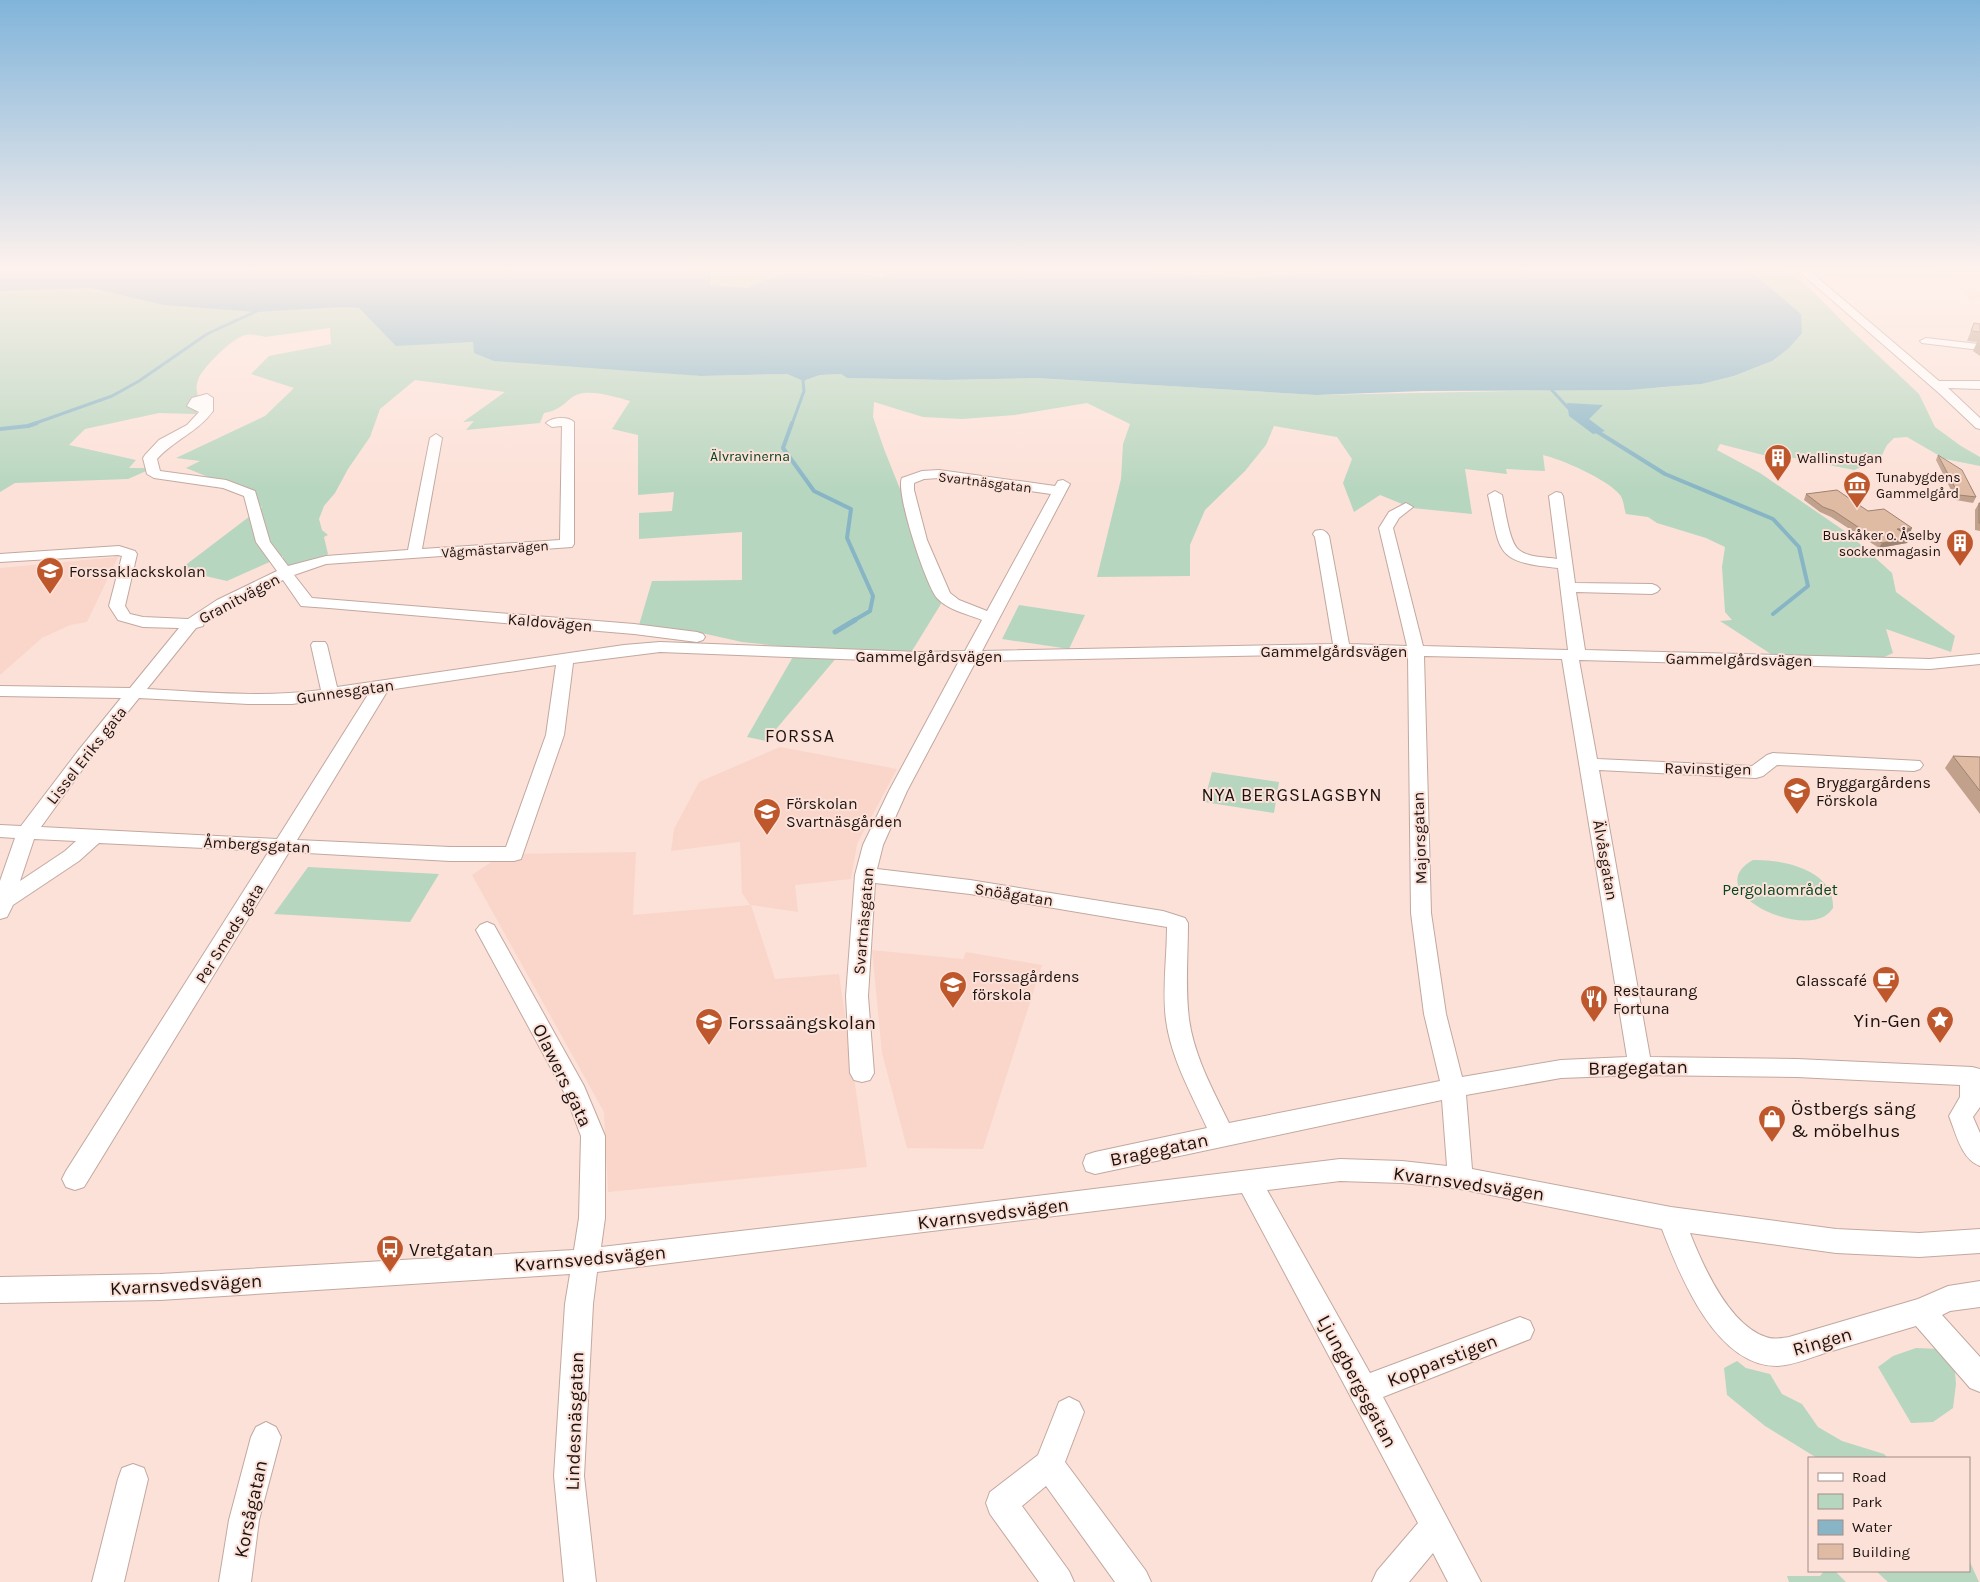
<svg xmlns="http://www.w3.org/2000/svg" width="1980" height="1582" font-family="Karla,sans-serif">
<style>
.built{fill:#f9d6c9}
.green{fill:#b7d6bf}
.water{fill:#87b5c5}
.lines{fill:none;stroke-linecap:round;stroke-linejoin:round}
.stream-far2{stroke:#87b5c5;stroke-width:3}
.stream-far1{stroke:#87b5c5;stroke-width:4}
.stream{stroke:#87b5c5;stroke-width:5}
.minor-casing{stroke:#c2a89f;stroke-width:2}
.minor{fill:#fff;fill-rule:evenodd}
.wall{fill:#c1a18c}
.shaded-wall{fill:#9d8372}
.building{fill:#e0bba3;stroke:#9d8372}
.labels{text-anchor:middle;stroke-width:4;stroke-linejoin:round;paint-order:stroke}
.far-park-label{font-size:14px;fill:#064522;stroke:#fce1d8}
.far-poi-label{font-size:14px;fill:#1b120f;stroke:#fce1d8;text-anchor:start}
.far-street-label{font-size:14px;fill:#1b120f;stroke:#fce1d8}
.poi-label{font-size:16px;fill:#1b120f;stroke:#fce1d8;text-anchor:start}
.street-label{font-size:16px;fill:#1b120f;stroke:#fce1d8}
.park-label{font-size:16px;fill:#064522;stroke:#fce1d8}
.neighbourhood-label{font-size:18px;letter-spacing:1px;fill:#1b120f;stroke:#fce1d8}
.near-poi-label{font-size:19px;fill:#1b120f;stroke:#fce1d8;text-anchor:start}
.near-street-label{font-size:19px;fill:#1b120f;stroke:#fce1d8}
</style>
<rect width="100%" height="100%" fill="#fce1d8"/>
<path class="built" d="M1934,267H1980V299L1971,301Z
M118,557L87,622L70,625L42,638L0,675V568Z
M780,747L897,769L857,844L851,879L795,885L798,912L751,905L775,979L839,974L867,1167L608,1192L604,1112L472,875L503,854L636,852L633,915L750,905L742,893L740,842L671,851L674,829L699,782Z
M872,950L963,959L966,952L1042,965L983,1149L907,1148L882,1053Z"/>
<path class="green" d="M688,267H922L899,278L848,272H801L771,277L749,288L737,290L709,284L696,270Z
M1146,267H1339C1325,274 1309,273 1294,275C1245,279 1194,280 1145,270Z
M1746,267H1782L1809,288L1851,330L1919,394L1935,427L1961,446L1980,457V466L1945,459L1907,437L1894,438L1887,445L1882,455L1869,464L1854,470L1794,458L1767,456L1720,444L1717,450L1760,473L1849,534L1892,573L1896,592L1955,636L1951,652L1886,629L1893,653L1876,661L1774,656L1720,621L1732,620L1725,612L1722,567L1725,547L1706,538L1657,523L1648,517L1626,514C1624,509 1624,500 1620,495C1609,480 1561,459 1543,455L1545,471L1506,469L1507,474L1465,469L1472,514L1412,508L1380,495L1354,512L1343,483L1352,459L1337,437L1274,426L1266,445L1245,471L1205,510L1190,545V576L1097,577L1121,479L1123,444L1130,424L1087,403L1015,415L962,419L923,417L874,402L873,417L884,449L944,599L912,651L843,650L766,741L747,737L798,648L742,642L706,634L639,625L652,581L742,580V532L639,539V513L672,511L674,492L638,495V435L612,429L630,401C616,397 593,390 579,394C566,398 564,410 544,413L540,423L466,430L474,421L463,422L505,392L415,380L380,409L370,437L348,469L335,493L324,506L319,519L322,530L328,535L324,537L328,554L322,559L289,566L283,562V556L227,581L179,570L262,507L233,487L186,468L200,461L176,458L265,416L294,388L251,374L269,356L331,344L330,328L265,337C258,335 249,333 242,336C230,341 202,368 198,380C193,393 203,397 196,414L159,413L85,429L69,445L136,460L129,468H153L128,479L15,483L0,492V289L75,285L279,309L335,306L359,308L366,315L424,343L473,342L632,370L701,376L787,374L803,381L820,375L841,374L848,378L945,380L1036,378L1316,395L1656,388L1702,384L1734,376L1767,363L1801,314Z
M1019,605L1085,615L1069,649L1002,639Z
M1212,772L1279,782L1274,813L1204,802Z
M1753,860C1782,859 1835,870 1833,908C1831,911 1828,914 1825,916C1792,935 1701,889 1753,860Z
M308,867L439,874L410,922L274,914Z
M1916,1348L1940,1349L1954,1359L1956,1384L1953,1408L1933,1422L1911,1423L1878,1367L1893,1356Z
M1737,1361L1746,1368L1770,1374L1782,1394L1802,1404L1818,1427L1842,1441L1884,1454L1888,1458H1817L1765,1426L1727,1395L1724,1368Z
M1969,1560L1979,1582H1888L1876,1571H1969Z
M1824,1571H1835L1846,1582H1789L1787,1576H1820Z"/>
<path class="water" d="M0,267H686L691,270L711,271L710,285L749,288C779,266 846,270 882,277L892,271L902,267H1146L1145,270L1160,273L1251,278L1323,272L1339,267H1746L1801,314L1802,333L1789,348L1772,361L1734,376L1702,384L1628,390L1423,391L1316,395L1036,378L945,380L847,378L841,374L820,375L803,381L787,374L701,376L494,361L474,353L473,342L396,346L359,308L342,307L255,312L164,305L91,288L0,291Z
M1567,403L1603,405L1589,419L1605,431L1593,434L1569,416Z"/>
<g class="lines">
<path class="stream-far2" d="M1548,386L1571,411
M33,424L112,396L139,381L207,334L259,310
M792,424L804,391L803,381L807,375"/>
<path class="stream-far1" d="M792,423L783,448L814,491L851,509L847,538L873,596L870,611L853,621
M0,429L28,426L37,423
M1593,429L1665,474L1773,519L1799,547L1808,586L1773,614"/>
<path class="stream" d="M835,632L855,620"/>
<defs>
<path id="minor" d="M1794,267H1805L1939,381H1980V389L1948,388L1980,418V429L1976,428L1940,394Z
M1926,338L1978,344H1980V350L1922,343L1920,341Z
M207,394L213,398V411C198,432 174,440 157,459L160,471L226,480L255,491L270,542L288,566L326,556L408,550L430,438L436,434L442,438L422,549L560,540L562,426L552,427L546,423C552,417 568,416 574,422V544L572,547L326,564L294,575L312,598L634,624L697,632L703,634L705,637L703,640L697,642L634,634L329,608L301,606L283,580L229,606L204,622L203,626L196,628L147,689C205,692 263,698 321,690L311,645L313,642H325L327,645L337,687L624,645L660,642L918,652L965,651L982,620C967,614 948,610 937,598C926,586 895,491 902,478L922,471L939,470L1055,486L1058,481L1063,480L1070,484L982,651L1333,644L1315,537L1313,534L1315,531C1322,529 1325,530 1329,536L1349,644L1407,646L1379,528L1389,512L1406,503L1413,507L1399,518L1393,528L1423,646L1568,650L1558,568C1493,562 1501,552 1488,495L1495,491L1502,495C1505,507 1509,543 1519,550C1529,558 1545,557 1557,559L1549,496L1556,492L1561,493L1563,496L1575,583L1652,584L1657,586L1660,589L1657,592L1652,594L1576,592L1585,650L1930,659L1980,654V664L1930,669L1579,660L1597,759L1752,766L1767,755L1773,753L1920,761L1923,765L1920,769L1914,771L1777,765L1763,776L1756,778L1599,770L1650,1057L1797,1059L1972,1067L1980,1069V1107L1973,1117L1980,1133V1166C1961,1159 1956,1133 1949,1116L1960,1097V1085L1797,1077L1640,1075L1561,1078L1466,1095L1472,1169L1671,1207L1836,1229L1919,1233L1980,1229V1253L1919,1257L1836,1253L1690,1233C1703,1266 1729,1325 1766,1337C1773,1340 1782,1338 1789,1337L1918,1299L1948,1286L1980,1281V1307L1950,1311L1942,1315L1980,1357V1392L1970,1388L1916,1326C1886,1335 1855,1344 1825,1353C1810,1358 1794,1365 1778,1366C1716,1367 1680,1276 1662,1229L1460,1189L1402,1183L1340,1181L1267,1190L1370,1373L1520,1317L1530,1321L1534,1330L1530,1339L1383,1397L1481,1582H1448L1433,1553L1409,1582H1372L1377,1571L1418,1523L1242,1193L597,1272L593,1304L584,1476L596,1582H564L554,1476L565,1304L570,1274L160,1300L0,1303V1277L160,1274L574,1250L579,1218L581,1136L565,1094L476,930L480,925L487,922L494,925L584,1086L605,1136V1218L601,1247L898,1213L1340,1159L1402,1161L1447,1166L1442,1100L1095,1174L1086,1171L1083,1163L1086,1155L1095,1152L1207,1128C1191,1093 1171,1058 1166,1020C1162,989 1167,958 1167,927L970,894L875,883L868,996L874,1073L870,1080L862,1082L854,1080L850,1073L846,996L855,875L863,845L889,791L959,661L918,662L660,652L573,663L564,735L521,859L514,861H450L289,852L84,1187L75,1190L66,1187L62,1179L66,1171L269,851L99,843L79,861L13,905L7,917L0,919V881L15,838L0,837V825L21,826L78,751L121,698L0,696V686L130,688L179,628L143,627L118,620L109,606L122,556L118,555L0,562V554L119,546L135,551L137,554L125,606L130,614L143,617L188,619L217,600L277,571L256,542L244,496L223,488L154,478L147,474L143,458L145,455L159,440L187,425L199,412L187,406L192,398ZM939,478L1051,494L987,611L959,600L950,593L927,540L914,490V483L924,479ZM1342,654L1408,656L1411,913L1424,1014L1440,1081L1229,1123C1213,1090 1194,1056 1189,1019C1185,987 1188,955 1188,923L1185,918L1163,911L970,880L877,869L883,845L907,791L976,661ZM1424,656L1562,659L1627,1057L1561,1060L1462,1077L1446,1014L1431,913ZM556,665L546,735L506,847H450L297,840L388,690ZM369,693L277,839L41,827L90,759L139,698L248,704H292ZM34,839L76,841L65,851L20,881Z
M1069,1397L1079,1402L1084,1412L1065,1462L1146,1571L1151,1582H1115L1046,1486L1022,1506L1069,1571L1074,1582H1039L990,1514L986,1503L990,1492L1038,1455L1059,1402Z
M266,1422L276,1427L281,1437L259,1520L251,1582H219L229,1520L251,1437L256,1427Z
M133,1464L144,1468L148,1479L124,1582H92L118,1479L122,1468Z"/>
</defs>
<use href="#minor" class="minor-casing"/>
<use href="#minor" class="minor"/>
</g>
<path class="wall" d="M1974,323L1980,324V356L1973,351L1977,342L1967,341Z
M1938,455L1976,497L1973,503L1956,500L1936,460Z
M1806,494L1868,511L1910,533L1904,534L1910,537L1907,543L1879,548L1831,517L1820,512L1804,500Z
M1979,503H1980V531L1975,530V510Z
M1953,756L1980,757V814L1945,768Z"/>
<path class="shaded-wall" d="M1912,528L1910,533L1894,535L1897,529Z
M1910,537L1907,543L1879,548L1882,543Z"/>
<path class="building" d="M1974,323L1980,324V332L1971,331Z
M1938,455L1962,470L1976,497L1959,495Z
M1837,490L1868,511L1884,509L1912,528L1897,529L1910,537L1882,543L1834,511L1823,507L1806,494Z
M1979,503H1980V523H1979Z
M1953,756L1980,757V791Z"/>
<linearGradient id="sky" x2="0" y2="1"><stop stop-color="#81b4da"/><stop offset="0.55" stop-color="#fef2ed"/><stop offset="1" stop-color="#fef2ed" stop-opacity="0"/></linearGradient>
<rect width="1980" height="489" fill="url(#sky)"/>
<defs>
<symbol id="building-pin" viewBox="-11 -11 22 30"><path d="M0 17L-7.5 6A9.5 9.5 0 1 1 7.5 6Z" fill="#be572b" stroke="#fce1d8"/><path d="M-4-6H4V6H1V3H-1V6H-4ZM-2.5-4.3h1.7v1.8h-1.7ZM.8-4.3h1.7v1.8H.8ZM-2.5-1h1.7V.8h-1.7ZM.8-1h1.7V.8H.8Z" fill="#fff"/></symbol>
<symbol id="museum-pin" viewBox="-11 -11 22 30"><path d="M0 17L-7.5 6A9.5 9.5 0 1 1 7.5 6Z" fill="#be572b" stroke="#fce1d8"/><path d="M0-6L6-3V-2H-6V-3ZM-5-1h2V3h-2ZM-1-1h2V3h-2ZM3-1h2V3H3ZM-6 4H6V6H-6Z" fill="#fff"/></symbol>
<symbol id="school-pin" viewBox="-11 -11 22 30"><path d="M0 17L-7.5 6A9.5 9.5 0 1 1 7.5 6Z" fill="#be572b" stroke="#fce1d8"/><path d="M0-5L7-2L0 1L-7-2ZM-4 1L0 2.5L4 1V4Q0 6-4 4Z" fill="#fff"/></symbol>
<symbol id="cafe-pin" viewBox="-11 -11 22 30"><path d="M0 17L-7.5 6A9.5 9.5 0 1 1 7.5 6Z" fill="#be572b" stroke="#fce1d8"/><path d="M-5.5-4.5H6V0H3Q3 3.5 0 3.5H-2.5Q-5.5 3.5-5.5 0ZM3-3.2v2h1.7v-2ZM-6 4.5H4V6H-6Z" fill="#fff"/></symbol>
<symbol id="restaurant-pin" viewBox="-11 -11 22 30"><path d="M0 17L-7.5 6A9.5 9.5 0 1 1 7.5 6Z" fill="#be572b" stroke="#fce1d8"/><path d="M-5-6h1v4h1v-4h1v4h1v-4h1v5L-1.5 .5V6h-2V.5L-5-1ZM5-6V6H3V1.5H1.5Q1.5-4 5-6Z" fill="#fff"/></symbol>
<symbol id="sight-pin" viewBox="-11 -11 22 30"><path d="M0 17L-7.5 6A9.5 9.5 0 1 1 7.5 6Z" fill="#be572b" stroke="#fce1d8"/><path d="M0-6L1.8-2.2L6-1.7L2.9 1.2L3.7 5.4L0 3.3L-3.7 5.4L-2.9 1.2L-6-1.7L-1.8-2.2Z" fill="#fff"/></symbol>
<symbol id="shop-pin" viewBox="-11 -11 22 30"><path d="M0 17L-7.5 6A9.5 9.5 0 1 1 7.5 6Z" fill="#be572b" stroke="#fce1d8"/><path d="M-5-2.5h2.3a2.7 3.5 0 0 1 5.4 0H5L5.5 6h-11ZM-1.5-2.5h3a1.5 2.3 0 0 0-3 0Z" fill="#fff"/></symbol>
<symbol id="bus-pin" viewBox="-11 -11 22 30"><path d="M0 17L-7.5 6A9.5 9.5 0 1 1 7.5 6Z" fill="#be572b" stroke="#fce1d8"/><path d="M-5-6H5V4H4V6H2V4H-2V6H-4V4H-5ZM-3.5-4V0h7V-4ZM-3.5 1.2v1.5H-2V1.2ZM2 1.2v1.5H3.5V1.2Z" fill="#fff"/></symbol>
</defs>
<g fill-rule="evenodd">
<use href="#building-pin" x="1762" y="442" width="32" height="43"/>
<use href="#museum-pin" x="1841" y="469" width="32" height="43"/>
<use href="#building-pin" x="1944" y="527" width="32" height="43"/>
<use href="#school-pin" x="34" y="555" width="32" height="43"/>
<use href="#school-pin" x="1781" y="775" width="32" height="43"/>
<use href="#school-pin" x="751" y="796" width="32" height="43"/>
<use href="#cafe-pin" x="1870" y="964" width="32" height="43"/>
<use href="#school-pin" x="937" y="969" width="32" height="43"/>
<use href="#restaurant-pin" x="1578" y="983" width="32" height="43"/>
<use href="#sight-pin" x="1924" y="1004" width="32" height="43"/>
<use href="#school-pin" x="693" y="1006" width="32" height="43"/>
<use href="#shop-pin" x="1756" y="1103" width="32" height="43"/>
<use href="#bus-pin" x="374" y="1233" width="32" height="43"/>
</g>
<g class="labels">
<g class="far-park-label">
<text x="750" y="461">Älvravinerna</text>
</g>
<g class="far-poi-label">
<text x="1797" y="463">Wallinstugan</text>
<text x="1876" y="482">Tunabygdens<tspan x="1876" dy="16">Gammelgård</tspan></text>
<text x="1941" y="540" text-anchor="end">Buskåker o. Åselby<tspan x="1941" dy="16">sockenmagasin</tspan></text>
</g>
<g class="far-street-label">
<text transform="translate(985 482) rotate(7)" y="5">Svartnäsgatan</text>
<text transform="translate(495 549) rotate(-4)" y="5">Vågmästarvägen</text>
</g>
<g class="poi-label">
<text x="69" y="577">Forssaklackskolan</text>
<text x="1816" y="788">Bryggargårdens<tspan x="1816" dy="18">Förskola</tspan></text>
<text x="786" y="809">Förskolan<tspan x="786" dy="18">Svartnäsgården</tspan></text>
<text x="972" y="982">Forssagårdens<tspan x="972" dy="18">förskola</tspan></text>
<text x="1867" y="986" text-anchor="end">Glasscafé</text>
<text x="1613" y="996">Restaurang<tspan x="1613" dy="18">Fortuna</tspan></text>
</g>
<g class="street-label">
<text transform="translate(239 598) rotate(-28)" y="6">Granitvägen</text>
<text transform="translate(550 622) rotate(5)" y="6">Kaldovägen</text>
<text x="1334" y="657">Gammelgårdsvägen</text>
<text x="929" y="662">Gammelgårdsvägen</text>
<text transform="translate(1739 659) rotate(1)" y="6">Gammelgårdsvägen</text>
<text transform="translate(345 691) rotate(-8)" y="6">Gunnesgatan</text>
<text transform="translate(86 755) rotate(-52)" y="6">Lissel Eriks gata</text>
<text transform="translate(1708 768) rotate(1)" y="6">Ravinstigen</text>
<text transform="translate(1419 838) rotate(-92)" y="6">Majorsgatan</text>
<text transform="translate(257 844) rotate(3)" y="6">Åmbergsgatan</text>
<text transform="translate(1606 860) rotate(80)" y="6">Älvåsgatan</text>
<text transform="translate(1014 894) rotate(9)" y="6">Snöågatan</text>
<text transform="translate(863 921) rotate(-85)" y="6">Svartnäsgatan</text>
<text transform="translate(229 933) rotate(-58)" y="6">Per Smeds gata</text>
</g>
<g class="park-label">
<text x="1780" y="895">Pergolaområdet</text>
</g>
<g class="neighbourhood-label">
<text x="800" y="742">FORSSA</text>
<text x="1292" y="801">NYA BERGSLAGSBYN</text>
</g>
<g class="near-poi-label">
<text x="1921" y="1027" text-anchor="end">Yin-Gen</text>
<text x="728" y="1029">Forssaängskolan</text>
<text x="1791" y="1115">Östbergs säng<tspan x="1791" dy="22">&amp; möbelhus</tspan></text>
<text x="409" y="1256">Vretgatan</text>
</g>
<g class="near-street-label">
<text transform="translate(1638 1067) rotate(-1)" y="7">Bragegatan</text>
<text transform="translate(563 1075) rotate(64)" y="7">Olawers gata</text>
<text transform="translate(1159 1149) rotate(-12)" y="7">Bragegatan</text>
<text transform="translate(1469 1183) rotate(8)" y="7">Kvarnsvedsvägen</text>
<text transform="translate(993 1213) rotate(-7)" y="7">Kvarnsvedsvägen</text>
<text transform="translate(590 1258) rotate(-5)" y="7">Kvarnsvedsvägen</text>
<text transform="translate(186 1284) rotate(-3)" y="7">Kvarnsvedsvägen</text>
<text transform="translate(1822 1341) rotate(-16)" y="7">Ringen</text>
<text transform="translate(1442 1360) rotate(-21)" y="7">Kopparstigen</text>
<text transform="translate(1358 1381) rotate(62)" y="7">Ljungbergsgatan</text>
<text transform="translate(574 1421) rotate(-88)" y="7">Lindesnäsgatan</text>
<text transform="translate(250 1509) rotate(-78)" y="7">Korsågatan</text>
</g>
</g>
<rect x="1808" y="1457" width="162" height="115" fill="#fce1d8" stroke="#a28e88"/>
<rect x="1818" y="1473" width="25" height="8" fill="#ffffff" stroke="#a28e88"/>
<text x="1852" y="1482" font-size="15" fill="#1b120f">Road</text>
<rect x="1818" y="1494" width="25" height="15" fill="#b7d6bf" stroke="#a28e88"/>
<text x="1852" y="1507" font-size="15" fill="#1b120f">Park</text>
<rect x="1818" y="1520" width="25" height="15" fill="#87b5c5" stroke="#a28e88"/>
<text x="1852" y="1532" font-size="15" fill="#1b120f">Water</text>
<rect x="1818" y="1544" width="25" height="15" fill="#e0bba3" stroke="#a28e88"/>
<text x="1852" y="1557" font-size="15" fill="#1b120f">Building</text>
</svg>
